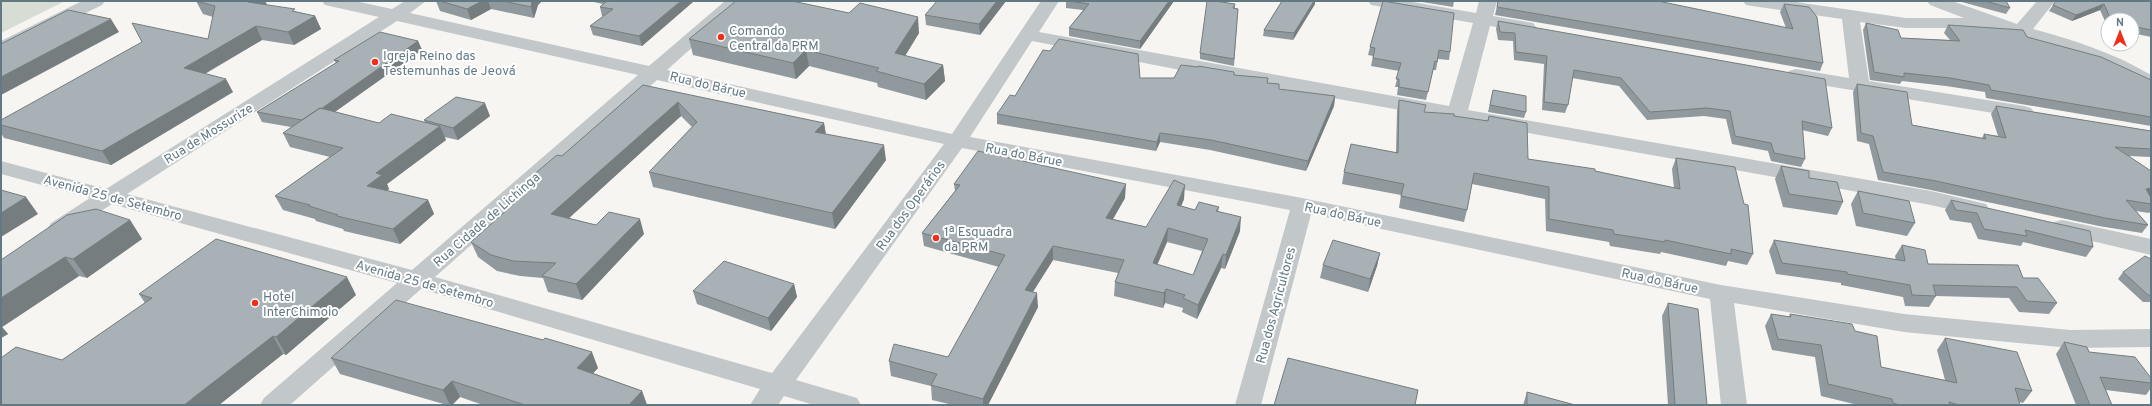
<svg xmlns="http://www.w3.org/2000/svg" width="2152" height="406" font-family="Overpass,sans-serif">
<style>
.green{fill:#d7ddd2}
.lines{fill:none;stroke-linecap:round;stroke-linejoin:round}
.minor{fill:#c2c7c9;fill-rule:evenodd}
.wall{fill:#90999d;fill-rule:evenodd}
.shaded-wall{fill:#767d7f}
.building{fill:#a8b2b6;stroke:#767d7f;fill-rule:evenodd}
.poi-dot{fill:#ee3019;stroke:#fff;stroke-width:1.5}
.labels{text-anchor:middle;stroke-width:4;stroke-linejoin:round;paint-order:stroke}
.poi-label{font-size:13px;fill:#627984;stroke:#fff;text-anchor:start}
.street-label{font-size:13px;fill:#627984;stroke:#fff}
</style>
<rect width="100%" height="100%" fill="#f6f5f1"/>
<path class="green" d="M1,1H65L1,33Z"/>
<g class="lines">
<path class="minor" d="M82,1H105L102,5L1,54V41Z
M322,1H355L392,9L405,1H426L410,13L649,66L725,1H744L667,70L952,134L1041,1H1059L1039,32L1449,106L1473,23L1377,6L1371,5L1368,1H1407L1476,13L1479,1H1497L1493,16L1533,23L1536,27L1533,31L1527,32L1490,26L1468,110L1931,191L1986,204L1989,209L1986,214L1978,216L1931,205L1226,79L1032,41L970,137L1302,198L1721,285L1904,314L2070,330L2151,329V347L2070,348L1904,332L1734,303L1747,405H1721L1710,299L1311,214L1261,405H1235L1290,210L962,148L796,380L857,398L861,405H814L784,396L778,405H750L760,389L421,289L290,405H260L264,398L397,283L112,204L67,233L59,235L51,233L48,228L51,223L90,198L1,174V161L106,189L379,17L325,5ZM397,21L638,75L412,270L127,194ZM657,80L944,144L772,373L435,277Z
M1743,1H1789L1906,18H1964L1930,5L1927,1H1952L2017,24L2037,1H2055L2033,29C2074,40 2114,53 2151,75V89L2088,59L1993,28H1906L1860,22L1869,81L2024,106L2031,108L2034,112L2031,116L2024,118L1796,81L1789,79L1786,75L1789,71L1796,69L1849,78L1842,19L1752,6L1746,5Z
M2062,220L2151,239V255L2054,232L2051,227L2054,222Z"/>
</g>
<path class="wall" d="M196,1H265L267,5L315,16L321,29L294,45L262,40L205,74L233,92L111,165L4,138L1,133V120L208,39L213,17L203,14Z
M436,1H542L538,5L534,18L491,9L471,20L440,11Z
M589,1H694L642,46L593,35L590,26L604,16H602L600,7L603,4Z
M1006,1L980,35L926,25L925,15Z
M1066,1H1174L1140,49L1069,36V28L1083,10L1066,8Z
M1282,1H1315V4L1293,40L1263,36L1264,30Z
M1383,1L1450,52L1449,60L1438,59L1436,70H1433L1426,100L1397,95L1398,87H1395L1399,71L1371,66L1373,56L1368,55L1370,47Z
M1416,1H1454L1453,7Z
M1498,1L1786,28L1780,12L1784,4L1823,63L1820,71L1495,15Z
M1958,1H2006L2010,8L2006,14Z
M2151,1V37L2132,33V20H2108V28L2100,10L2072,21L2049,11L2053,5Z
M1235,4V8L1238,9L1234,66L1200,59V53Z
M1498,21L1832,128L1828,136L1802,130L1805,159L1801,167L1771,161L1768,151L1732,144L1726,119L1704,116L1647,120L1619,86L1572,78L1568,105L1565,113L1542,110L1544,64L1514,60L1513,41L1498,40L1496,29Z
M1866,23L1901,38L1950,40L1944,33L1948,25L2027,37L2151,80V126L1986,98L1985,92L1946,86L1902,81L1900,84L1870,80L1863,30Z
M919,33L905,56L943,65L945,81L926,100L878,87L877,83L809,66L796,79L693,55L689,39Z
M418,41L422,50L335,112L379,123L425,122L424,120L490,116L458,140L444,137L446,140L387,184L389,189L387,191L428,200L434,214L400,244L344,231L343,229L316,221L315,219L283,210L275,196L330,157L290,147L283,133L291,127L262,122L257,112L336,63L334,60Z
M1234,75L1268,78L1267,83L1279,89L1335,96L1334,106L1306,171L1210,150L1160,142L1156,151L997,124V114L1015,96L1140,78H1174Z
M1857,84L1912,125L1982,138L1984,134L1998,136L1991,114L1996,106L2151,131V157L2129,156L2151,198V211L2149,213L2136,211L2148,225L2142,233L2099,226L1931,190L1878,180L1869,144L1857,141L1853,92Z
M643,85L824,123L826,134L886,160L835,229L653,187L649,172L692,127L681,116L569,218L596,225L644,234L582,300L548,292L543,278L520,276L497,271L478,257L471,242L529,191L525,182L562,156Z
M1493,90L1526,112L1524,118L1488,112Z
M1399,100L1424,112L1487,121L1489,116L1528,159L1595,171L1674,188L1672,169L1676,158L1753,254L1747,265L1728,261L1726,266L1661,252L1660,254L1610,246L1609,242L1546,231L1545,199L1472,184L1467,210L1464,222L1399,208L1401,195L1342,184L1344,172L1396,152L1397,111Z
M1781,166L1809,178L1843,202L1837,215L1783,207L1775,179Z
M954,184L1125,198L1113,219L1146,227L1184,199L1181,206L1195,210L1219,207L1218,212L1240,231L1225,269L1221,268L1197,319L1182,312L1183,308L1165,303L1163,308L1114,296L1115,282L1118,273L1053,260L1033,292L1038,307L988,405H953L932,400L931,386L891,376L889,361L948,357L999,267L924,246L922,233L955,191ZM1167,242L1202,251L1193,275L1157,265Z
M1858,191L1915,223L1907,236L1856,226L1851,204Z
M1951,200L2093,247L2086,257L2023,242L2021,246L1978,239L1971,223L1950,220L1945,210Z
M130,220L142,239L87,278L79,276L2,327L8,334L1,338V260Z
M1774,240L1896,260L1895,256L1902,245L1928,264L2023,278L2057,303L2049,314L2019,312L2009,298L1936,296L1929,307L1905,306L1903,297L1841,285V283L1776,274L1769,251Z
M1380,253L1377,266L1368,292L1320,278L1323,265Z
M2151,259V302H2143L2118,279L2123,272Z
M794,284L797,297L771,331L697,304L693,291Z
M139,294L356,295L286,355L283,354L219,405L62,360L145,303Z
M1668,303L1707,405H1668L1662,316Z
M1771,314L1789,317L1790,314L1855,331L1881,367L1945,380L1937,350L1945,338L2032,391L2023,403L2019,402L2020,405H1858L1821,396L1815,357L1772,350L1765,326Z
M2064,342L2089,352L2151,378V388L2146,395L2106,390L2112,405H2076L2056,354Z
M331,358L598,368L593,373L642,391L647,405H483L460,397L452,405H447L340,374Z
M1527,392L1575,405H1523Z"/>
<path class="shaded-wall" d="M250,1H265L268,7L248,2Z
M482,1H488L491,9L471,20L467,9Z
M532,1H542L538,5L534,18L531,7Z
M681,1H694L642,46L639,36Z
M997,1H1006L980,35L979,24Z
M1169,1H1174L1140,49V41Z
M1314,1H1315V4L1293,40L1294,33Z
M2104,4L2100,10L2072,21L2076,15Z
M315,16L321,29L294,45L288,32Z
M918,17L919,33L897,69L895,53Z
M111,19L119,32L1,95V77Z
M256,26L262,40L192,81L184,68Z
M418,41L422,50L309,130L304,120Z
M806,50L809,66L796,79L793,63Z
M943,65L945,81L926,100L924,84Z
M226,79L233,92L111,165L102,151Z
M1335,96L1334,106L1306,171L1308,161Z
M678,102L681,116L557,229L551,214Z
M485,103L490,116L458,140L453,128Z
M824,123L826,137L815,132Z
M440,126L446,140L387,184L389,189L374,201L367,186L376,173Z
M1160,133V142L1156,151L1157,142Z
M884,145L886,160L835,229L832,213Z
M1126,184L1125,198L1106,231V218Z
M1185,185L1184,199L1176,219L1177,205Z
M2151,188V195L2140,197L2146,189Z
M26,197L38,214L1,237V213Z
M428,200L434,214L400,244L393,229Z
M1241,217L1240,231L1225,269L1226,255Z
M640,219L644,234L582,300L576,284Z
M130,220L142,239L87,278L73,259Z
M1168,228L1167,242L1152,277L1153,263Z
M1053,246V260L1025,304V290Z
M1380,253L1377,266L1368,292L1370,279Z
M1223,254L1221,268L1197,319L1198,305Z
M65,257L79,276L2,327L8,334L1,338V298Z
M347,277L356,295L286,355L276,337Z
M794,284L797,297L771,331L768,318Z
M1166,289L1165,303L1163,308L1164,293Z
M1037,293L1038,307L988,405H983V399Z
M273,336L283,354L219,405H184Z
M592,352L598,368L583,384L577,368Z
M452,381L460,397L452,405H450L443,390Z
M642,391L647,405H629Z"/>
<path class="building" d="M196,1H250L248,2L295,9L292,11L315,16L288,32L256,26L184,68L226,79L102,151L1,125V120L142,42L132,23L208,39L215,6Z
M440,1H482L467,9Z
M503,1H532L531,7Z
M607,1H681L639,36L590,26L613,9L600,7Z
M736,1H792L849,13L860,3L918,17L895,53L943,65L924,84L876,71L879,68L806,50L793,63L689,39Z
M937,1H997L979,24L925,15Z
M1069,1H1169L1140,41L1069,28L1089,4Z
M1207,1H1215L1235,4L1233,8L1238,9L1234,59L1200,53Z
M1282,1H1314L1294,33L1264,30Z
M1383,1L1454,13L1450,52L1439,50L1437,62L1435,61L1428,92L1399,87V79H1396L1401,63L1373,58L1375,48L1370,47Z
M1498,1H1658L1793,29L1784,4L1809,7L1817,17L1823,63L1497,7Z
M1985,1H2006L2010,8Z
M2056,1H2151V30L2132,26V20H2111L2104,4L2076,15L2053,5Z
M68,10L111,19L1,77V44Z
M1498,21L1825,79L1832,128L1802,121L1805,159L1774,153L1771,143L1735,136L1730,111L1707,108L1650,112L1621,78L1574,70L1568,105L1544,102L1547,56L1516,52L1515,33L1500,32Z
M1866,23L1898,30L1901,38L1960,41L1948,25L2023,30L2027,37L2101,57L2151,80V117L1991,90L1989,85L1950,78L1904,73V77L1874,72Z
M380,32L418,41L321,109L320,108L302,120L257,112L339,61L334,60Z
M1059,39L1138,54L1140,78H1174L1181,65L1198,67V66L1234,72V75L1268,78L1267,83L1279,84V89L1335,96L1308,161L1211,140L1160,133L1157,142L997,114L1010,95L1015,96L1043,50L1050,51Z
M1857,84L1907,92L1912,125L1986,139L1984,134L2006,138L1996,106L2151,131V149L2115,147L2151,171V188L2146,189L2151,198V204L2126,200L2148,225L2105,218L1936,181L1883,172L1873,136L1861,133Z
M643,85L824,123L815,132L884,145L832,213L649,172L697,122L678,102L551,214L596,225L609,212L640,219L576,284L542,276L556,263L513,261L491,255L471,242L536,184L525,182L557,155L562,156Z
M1493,90L1526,96V112L1490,105Z
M456,97L485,103L453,128L424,120Z
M1399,100L1426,105L1424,112L1454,114V116L1488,121L1489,116L1527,123L1528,159L1595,169V171L1680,189L1676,158L1735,167L1744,204L1748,205L1753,254L1731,249V254L1665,240V242L1614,234L1613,230L1549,219V187L1474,173L1467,210L1401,196L1404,184L1344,172L1351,144L1398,153Z
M320,108L379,123L391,114L440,126L376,173L382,175L367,186L428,200L393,229L337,216L338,215L309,206L310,205L275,196L343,148L283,133Z
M978,151L1126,184L1106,218L1146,227L1174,180L1185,185L1177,205L1195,210L1199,202L1219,207L1216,211L1241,217L1226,255L1223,254L1198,305L1183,298L1185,295L1166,289L1164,293L1115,282L1124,260L1053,246L1025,290L1037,293L983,399L931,385L937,374L889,361L894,344L948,357L1005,255L922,233L960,185L954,184ZM1168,228L1208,239L1193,275L1153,263Z
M1781,166L1809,171V178L1837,182L1843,202L1789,194Z
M1,190L26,197L1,213Z
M1858,191L1909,201L1915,223L1863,213Z
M1951,200L2090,231L2093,247L2025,230L2027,236L1984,229L1977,213L1956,210Z
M96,209L130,220L73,259L65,257L1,298V260L67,215Z
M216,239L347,277L276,337L273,336L184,405H1V358L16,347L62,360L152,298L139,294Z
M1333,240L1380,253L1370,279L1323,265Z
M1774,240L1905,261L1902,245L1925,250L1928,264L2018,265L2023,278H2038L2057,303L2027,301L2017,287L1933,285L1936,296L1912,295L1910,285L1847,274V272L1782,263Z
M2145,256L2151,259V295H2148L2123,272Z
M724,261L794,284L768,318L693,291Z
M396,300L543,340L545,338L592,352L577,368L642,391L629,405H525L452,381L443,390L331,358Z
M1668,303L1698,309L1707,405H1675Z
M1771,314L1791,317L1790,314L1852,324L1855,331L1877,336L1881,367L1957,383L1945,338L2017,352L2032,391L2015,388L2020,405H1959L1949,402L1950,405H1900L1893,403L1892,399L1828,384L1821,345L1778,339Z
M2064,342L2087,347L2089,352L2135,357L2151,378V383L2100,377L2112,405H2090Z
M1288,358L1418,390L1415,405H1274Z
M1527,392L1575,405H1527Z"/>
<g class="poi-dot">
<circle cx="721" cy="37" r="4"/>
<circle cx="375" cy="62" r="4"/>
<circle cx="936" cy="238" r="4"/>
<circle cx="255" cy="303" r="4"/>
</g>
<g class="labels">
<g class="poi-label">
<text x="729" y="35">Comando<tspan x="729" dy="15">Central da PRM</tspan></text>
<text x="383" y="60">Igreja Reino das<tspan x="383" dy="15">Testemunhas de Jeová</tspan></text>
<text x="944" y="236">1ª Esquadra<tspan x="944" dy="15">da PRM</tspan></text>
<text x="263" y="301">Hotel<tspan x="263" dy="15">InterChimoio</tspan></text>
</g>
<g class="street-label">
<text transform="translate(708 84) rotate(13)" y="5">Rua do Bárue</text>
<text transform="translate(208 133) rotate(-32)" y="5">Rua de Mossurize</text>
<text transform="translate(1024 154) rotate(11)" y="5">Rua do Bárue</text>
<text transform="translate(113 197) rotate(15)" y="5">Avenida 25 de Setembro</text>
<text transform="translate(910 205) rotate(-54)" y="5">Rua dos Operários</text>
<text transform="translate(1343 214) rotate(12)" y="5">Rua do Bárue</text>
<text transform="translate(486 219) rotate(-41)" y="5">Rua Cidade de Lichinga</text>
<text transform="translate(1660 280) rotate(12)" y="5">Rua do Bárue</text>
<text transform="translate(425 283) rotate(16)" y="5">Avenida 25 de Setembro</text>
<text transform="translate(1275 305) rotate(-75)" y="5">Rua dos Agricultores</text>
</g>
</g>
<rect width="2152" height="406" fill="none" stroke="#627984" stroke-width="4"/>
<g transform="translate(2120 32)"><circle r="19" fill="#ffffff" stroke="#c0c9ce"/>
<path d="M0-3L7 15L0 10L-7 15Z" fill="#ee3019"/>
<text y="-6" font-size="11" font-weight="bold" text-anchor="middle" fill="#627984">N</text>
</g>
</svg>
